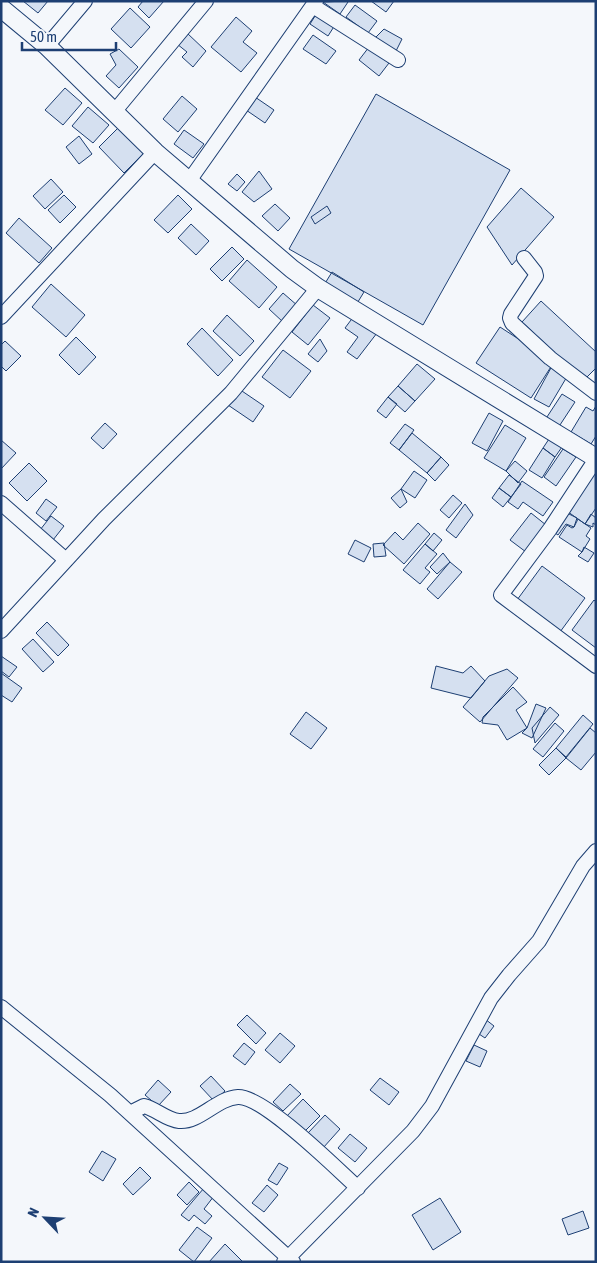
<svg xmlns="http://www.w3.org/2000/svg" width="597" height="1263" font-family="'Asap Condensed',sans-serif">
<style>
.building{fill:#d5e0f0;stroke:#1d3f73}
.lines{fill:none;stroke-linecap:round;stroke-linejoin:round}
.minor-casing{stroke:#1d3f73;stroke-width:16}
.major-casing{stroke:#1d3f73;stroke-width:20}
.minor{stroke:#f4f7fb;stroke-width:14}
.major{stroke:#f4f7fb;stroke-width:18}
</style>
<rect width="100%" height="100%" fill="#f4f7fb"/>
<path class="building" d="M23,1H48L38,13Z
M143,1H164L149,18L138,7Z
M346,1L348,2L340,14L323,2Z
M371,1H394L386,12Z
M355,5L377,21L368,33L346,17Z
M130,8L150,27L131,48L111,29Z
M317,13L335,25L328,36L310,24Z
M236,17L252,31L243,42L257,53L241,72L211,47Z
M384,29L402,39L396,51L374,39Z
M187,33L206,51L193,67L182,57L187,52L177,44Z
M313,35L336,51L326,64L303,49Z
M369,47L389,63L379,76L359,60Z
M119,49L138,67L119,88L106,76L116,65L110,54Z
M65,88L82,103L63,125L45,110Z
M376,94L510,170L423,325L289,249Z
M182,96L197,109L178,132L163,119Z
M255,97L274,110L265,123L246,110Z
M88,107L109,125L93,143L72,126Z
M119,127L144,153L124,173L99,147Z
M184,130L204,144L193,158L174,144Z
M79,136L92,154L79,164L66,147Z
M259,171L272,189L254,202L242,192Z
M237,174L245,182L237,191L228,184Z
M51,179L63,192L45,209L33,196Z
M521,188L554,217L512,265L487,227Z
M64,195L76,207L60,223L48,210Z
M178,195L192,209L168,233L154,220Z
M275,204L290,218L278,231L262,216Z
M327,206L331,213L315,224L311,217Z
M19,218L52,248L39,263L6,233Z
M191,224L209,241L196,255L178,238Z
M232,247L244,259L222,281L210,269Z
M247,260L277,287L259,308L229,281Z
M332,272L364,292L356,305L324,285Z
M51,284L85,315L66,337L32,307Z
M283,293L298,306L283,322L269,309Z
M541,301L596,352V368L584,380L522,322Z
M313,305L330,318L308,345L292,332Z
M227,315L254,341L240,356L213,331Z
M354,316L377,333L357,359L347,352L358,337L345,328Z
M500,327L554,362L531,398L476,363Z
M202,328L233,360L218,376L187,344Z
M76,337L96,357L79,375L59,355Z
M320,339L327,351L318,362L308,354Z
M5,341L21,356L6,371L1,366V345Z
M283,350L311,371L290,398L262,377Z
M417,364L435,379L415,401L398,386Z
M552,366L568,375L549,407L534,399Z
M398,386L415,401L405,412L388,397Z
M239,389L264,406L253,422L228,405Z
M562,394L575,402L558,428L545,420Z
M388,397L397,404L386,418L377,411Z
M596,406V436L591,444L571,432L586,407L593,411Z
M489,413L503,421L487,451L472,443Z
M105,423L117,434L103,449L91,438Z
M405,424L414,430L399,450L390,443Z
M505,425L526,438L506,471L484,458Z
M412,433L441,457L427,473L399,450Z
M549,439L562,447L555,457L543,448Z
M1,440L16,453L1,469Z
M543,448L555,457L542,478L529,470Z
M563,449L576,457L556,486L544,477Z
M441,457L449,465L435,481L427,473Z
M515,461L527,471L518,483L506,471Z
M29,463L47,481L27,501L9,483Z
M414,471L427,480L415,498L401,489Z
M596,471V508L585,524L564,509Z
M509,475L521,484L511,497L499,488Z
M522,481L553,502L543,516L523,502L518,509L508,502Z
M499,488L511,497L503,507L492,498Z
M401,489L407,502L400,508L391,498Z
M453,495L462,503L449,518L440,510Z
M46,499L57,507L46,521L36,513Z
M465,504L473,515L456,538L446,530Z
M565,512L577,518L574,527L566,524L558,535L552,531Z
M531,513L546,525L526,552L510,540Z
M591,514L596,518V525L593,523V527L585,524Z
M51,516L64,526L53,540L40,530Z
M578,519L591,528L586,536L590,539L582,552L559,537L567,525L572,528L574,527Z
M418,523L430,534L404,564L383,545L395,532L403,540Z
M434,533L442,540L433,551L425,544Z
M355,540L371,548L364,562L348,554Z
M384,543L386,556L374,557L373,544Z
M425,544L437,554L425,568L430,572L420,584L403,570Z
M584,547L594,553L588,562L578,556L582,552Z
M443,553L450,562L437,574L430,567Z
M450,562L462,572L438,599L427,589Z
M542,566L585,598L560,632L517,600Z
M594,600L596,602V648L572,630Z
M47,622L69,645L58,656L36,633Z
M33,639L54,662L43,672L22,649Z
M1,656L17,667L9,677L1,671Z
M436,666L463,673L471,666L485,681L471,698L431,688Z
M507,669L518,678L480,722L463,707L489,676Z
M1,673L22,688L12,702L1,695Z
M513,687L527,702L516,710L527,728L507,740L498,725L482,723L483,717Z
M536,704L546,708L532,738L522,733L527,728Z
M550,707L559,715L535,743L532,728Z
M306,712L327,728L311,749L290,734Z
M583,715L593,724L566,757L556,748Z
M555,723L564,731L543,757L533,749Z
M590,728L596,733V752L581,770L566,758Z
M556,748L566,758L549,775L539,765Z
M247,1015L266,1033L256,1044L237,1025Z
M485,1019L494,1026L485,1038L476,1032Z
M280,1033L295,1046L280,1063L265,1050Z
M244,1043L255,1052L245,1065L233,1056Z
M474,1045L487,1051L480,1067L466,1061Z
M211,1076L225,1091L214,1101L200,1086Z
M380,1078L399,1092L389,1105L370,1090Z
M158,1080L171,1092L158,1106L145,1095Z
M290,1084L301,1094L283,1111L273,1102Z
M303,1099L320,1116L302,1134L286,1117Z
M325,1115L340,1129L323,1148L308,1133Z
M350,1134L367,1148L355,1162L338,1148Z
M102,1151L116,1159L103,1181L89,1172Z
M279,1163L288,1168L277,1185L268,1180Z
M140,1167L151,1178L133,1195L123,1184Z
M189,1182L199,1192L187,1205L177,1195Z
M267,1185L278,1195L264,1212L252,1203Z
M204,1188L214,1196L204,1209L212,1216L205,1224L194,1215L189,1221L181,1215Z
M440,1198L461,1232L433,1250L412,1215Z
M583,1211L589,1228L568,1235L562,1219Z
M197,1227L212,1238L194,1262L179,1250Z
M225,1244L243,1262H209Z"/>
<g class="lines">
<defs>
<path id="minor" d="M313,6L398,60
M47,46L85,1
M114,112L206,1
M189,181L316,1
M524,258L535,272L536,276L511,314L510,318L512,323L550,358L596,393
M1,317L155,152
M596,459L550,529L501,595L596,666
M1,503L66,560
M1,631L104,519L231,393L318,288
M1,1007L110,1095L293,1262
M130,1113L144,1106C156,1109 167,1120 179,1121C199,1123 217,1098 238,1097C264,1096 337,1169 358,1188
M284,1262L413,1131L432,1106L491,998L509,975L539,941L583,866L596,851"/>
<path id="major" d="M1,8L47,46L155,152L292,269L318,288L596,458"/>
</defs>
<use href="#minor" class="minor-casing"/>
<use href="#major" class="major-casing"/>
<use href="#minor" class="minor"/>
<use href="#major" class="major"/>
</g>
<rect width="597" height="1263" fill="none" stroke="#1d3f73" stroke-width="5"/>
<g transform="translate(45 1218) rotate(295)" stroke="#f4f7fb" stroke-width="4" paint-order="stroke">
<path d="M0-4L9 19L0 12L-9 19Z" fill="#1d3f73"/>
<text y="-8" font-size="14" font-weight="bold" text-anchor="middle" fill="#1d3f73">N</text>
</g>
<path d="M22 42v8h94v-8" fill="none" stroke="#1d3f73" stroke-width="2.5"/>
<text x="30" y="42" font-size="15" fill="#1d3f73" stroke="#f4f7fb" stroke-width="4" paint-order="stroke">50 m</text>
</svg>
